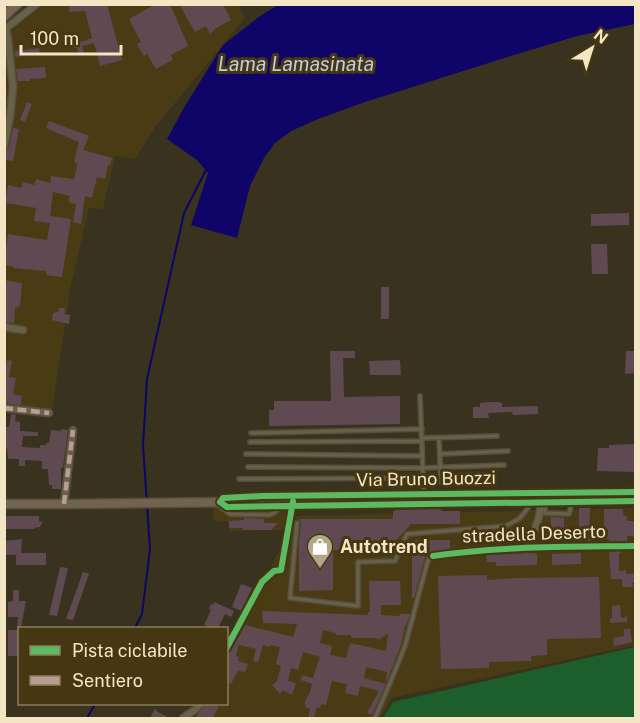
<svg xmlns="http://www.w3.org/2000/svg" width="640" height="723" viewBox="0 0 640 723" font-family="'Public Sans',sans-serif">
  <style>
    .built { fill: #493c14 }
    .green { fill: #1d5f2c }
    .water { fill: #0f0467 }
    .lines { fill: none; stroke-linecap: round; stroke-linejoin: round }
    .stream { stroke: #0f0467; stroke-width: 2 }
    .building { fill: #5f4a52; fill-rule: evenodd }
    .service-casing { stroke: #564f3e; stroke-width: 6 }
    .minor-casing { stroke: #564f3e; stroke-width: 9 }
    .secondary-casing { stroke: #564f3e; stroke-width: 11 }
    .trunk-casing { stroke: #564f3e; stroke-width: 12 }
    .service { stroke: #696048; stroke-width: 3 }
    .minor { stroke: #696048; stroke-width: 6 }
    .secondary { stroke: #70644e; stroke-width: 8 }
    .trunk { stroke: #776654; stroke-width: 9 }
    .quiet { stroke: #b99d93; stroke-width: 4.5; stroke-dasharray: 9 4.5; stroke-linecap: butt }
    .cycleway-casing { stroke: #453712; stroke-width: 10 }
    .cycleway { stroke: #5cba63; stroke-width: 6 }
    .labels { text-anchor: middle; stroke-width: 6; stroke-linejoin: round; paint-order: stroke }
    .street-label { font-size: 18px; fill: #f4e6c4; stroke: #453712 }
    .poi-label { font-size: 18px; font-weight: bold; fill: #f4e6c4; stroke: #453712; text-anchor: start }
    .water-label { font-size: 20px; font-style: italic; fill: #c1cbe6; stroke: #453712 }
  </style>
  <rect width="100%" height="100%" fill="#39321e"/>
  <path class="built" d="M44,5H238L245,18L155,127L135,159L115,156L103,209L89,208L71,285L52,410L5,404V36Z
    M291,507L286,530L230,531V522L214,521L213,508Z
    M635,508V645L392,698L380,718H213L219,704H226L227,688L230,681L248,613L296,516Z"/>
  <path class="green" d="M635,647V718H383L393,702Z"/>
  <path class="water" d="M280,4L635,5V24L577,36L514,55L365,102L318,119L291,131L275,143L264,158L250,186L237,238L191,225L208,173L197,160L167,139L185,106L223,45L260,16Z"/>
  <g class="lines">
    <path class="stream" d="M135,628L142,614L150,549L143,445L147,379L184,213L206,170
      M87,718L95,704"/>
  </g>
  <path class="building" d="M68,4H107L122,60L100,66L94,43L82,46L84,53L79,54L77,48H74L73,44L76,43L75,41L80,40L81,42L92,38L85,11L70,12Z
    M156,4H170L188,46L171,55L173,60L156,69L147,54L144,56L137,44L141,42L129,19Z
    M179,4H223L231,20L216,28L210,34L206,26L195,32Z
    M39,48L40,53L15,57V51Z
    M45,67L46,78L30,79V81H18L16,69Z
    M27,102L32,104L25,122L20,120Z
    M49,121L89,136L83,150L112,158L110,165H108L105,179L97,177L92,198L85,196L81,224L73,222L76,204L68,202L70,196L53,192L50,216L71,219L62,277L46,275V271L13,268L14,267L4,265V249H6L8,234L47,240L50,223L34,221L36,208L5,203L8,185L21,188L23,182L34,185L36,179L50,183L51,176L74,179L78,162L77,164L74,162L79,142L46,128Z
    M13,128L19,129L13,161L5,160L6,152L4,151L9,148Z
    M629,213V225L591,226V214Z
    M591,244H607L608,274H592Z
    M4,280L22,283L20,306L15,308L14,323L4,322Z
    M381,287H389V319H381Z
    M59,308H65L64,314L70,315L69,324L52,320L53,313L58,312Z
    M330,351H355V358H343L344,397L400,396V424L269,426V410H274V401H331Z
    M626,351H636V373L625,374Z
    M7,360L12,361L9,377L16,378L13,394L22,396L21,405L4,403V373Z
    M400,360L401,375H370L369,361Z
    M490,402H499L502,403V407L536,406L538,407V414L513,415L512,412L488,413L489,418H473V407H480V403Z
    M11,414L16,415L15,421L20,422V431L38,432V436H23L22,447L40,448V445H46V443H49L51,430L61,431V429L68,430L63,468H61V489H52V485H49L48,469H42V461L25,460V466H19V459H8L7,449L4,448V427H9Z
    M636,444V472L597,471L598,448H609V445Z
    M579,508H590L589,530L604,529V509H623V515L627,517V521H636V536H627V541H609V539H600V537L590,538V541H580V537H564V540H554V537H545V528H551V517L564,518V528H568V530H579Z
    M439,509L443,511H460V524H412V523L388,549L333,550V590L299,591V541L301,523L299,519H393V511H396V510Z
    M9,516H39V522L43,521L40,527L34,528V529H5V517Z
    M244,518L264,519V523H278L271,530H243V528H229V521L244,520Z
    M509,531V534L511,533V541L494,543L493,535H495V532Z
    M22,539L21,553H46V565H16V555H4V541Z
    M412,540H450V549L426,553L414,598H412Z
    M621,551V553H619V571L626,570V574L636,573V583H632L633,587H622V579H611L609,552Z
    M533,553L537,554V565L496,566V562H487L486,555Z
    M581,553V564L552,565V554Z
    M60,567L68,568L57,616L49,615Z
    M83,572L89,574L73,620L66,619Z
    M487,575V580L517,578L599,577L601,638L547,639V655L531,656V661L489,662V668L441,669L438,576Z
    M369,581H400L401,605H381V615L400,616V614H410L406,626H405L401,645L386,683L387,672L366,667L364,678L386,684L372,715L367,713L379,691L360,686L358,696L345,693L347,684L332,681L326,705L321,704L320,708L317,707L314,718H308L310,709L305,707L306,704L304,703L310,692L312,684L301,680L302,675L313,678L320,657L303,652L298,670L291,668L288,681L296,683L292,695L283,690L280,694L272,685L277,681L281,666L276,664L280,647L270,645L269,647L263,645L258,662L253,661L256,649L239,645L236,656L239,657L238,661L248,664L245,672L238,671L231,684L228,683L226,680V654L231,651L245,625L293,637L297,624L263,623L262,611L368,615V612H370ZM323,630L336,633V635H351V638H377V640L388,634L386,651L350,643L346,658L330,655L332,646L320,643Z
    M241,584L252,588L241,611L232,607Z
    M13,590H19V601H26L21,628L20,630L17,629L18,617H8V602L13,601Z
    M214,602L234,611L231,617L225,614L218,628H208L209,627L204,625L211,610L209,609L211,604L213,605Z
    M620,605L621,618L627,617V622L610,623V619H612V606Z
    M624,629H630L632,642L614,646L613,638L624,636Z
    M8,630H18V637H20L18,656H8Z
    M205,704H211V705L219,706L213,718H195Z
    M155,709L158,712L169,718H150Z"/>
  <g class="lines">
    <defs>
      <path id="service" d="M420,396L424,499
        M251,433L422,429
        M422,438L497,436
        M439,438L441,482
        M250,442L422,441
        M246,454L422,456
        M440,454L508,451
        M248,467L423,468L504,465
        M239,479L423,478
        M545,500V513L569,514L573,498
        M218,505L230,514L270,515L275,512L285,503
        M297,523L290,598L358,606V562L395,561L407,534L506,526L520,518L528,508V500
        M375,718L393,676L405,646L428,560L432,557"/>
      <path id="minor" d="M4,30L37,4
        M4,146L10,117L13,87L8,39L6,29
        M4,327L23,330
        M4,408L49,413
        M64,504L73,430
        M527,549C532,536 544,511 540,498
        M433,556C499,546 569,547 636,546
        M226,649L262,582L274,571L281,570L293,501
        M183,718L196,709L200,704"/>
      <path id="secondary" d="M4,504H67L636,497"/>
      <path id="trunk" d="M4,16L17,4"/>
    </defs>
    <use href="#service" class="service-casing"/>
    <use href="#minor" class="minor-casing"/>
    <use href="#secondary" class="secondary-casing"/>
    <use href="#trunk" class="trunk-casing"/>
    <use href="#service" class="service"/>
    <use href="#minor" class="minor"/>
    <use href="#secondary" class="secondary"/>
    <use href="#trunk" class="trunk"/>
    <path class="quiet" d="M4,408L49,413
      M64,504L73,430"/>
    <defs>
      <path id="cycleway" d="M636,492L262,496L223,498L220,502L227,507L636,501
        M433,556C499,546 569,547 636,546
        M226,649L262,582L274,571L281,570L293,501"/>
    </defs>
    <use href="#cycleway" class="cycleway-casing"/>
    <use href="#cycleway" class="cycleway"/>
  </g>
  <defs>
    <symbol id="shop-pin" viewBox="-11 -11 22 30"><path d="M0 17L-7.5 6A9.5 9.5 0 1 1 7.5 6Z" fill="#b3a78a" stroke="#453712"/><path d="M-5-2.5h2.3a2.7 3.5 0 0 1 5.4 0H5L5.5 6h-11ZM-1.5-2.5h3a1.5 2.3 0 0 0-3 0Z" fill="#fff"/></symbol>
  </defs>
  <g fill-rule="evenodd">
    <use href="#shop-pin" x="305" y="532" width="30" height="40"/>
  </g>
  <g class="labels">
    <g class="street-label">
      <text transform="translate(426 479) rotate(-1)" y="6">Via Bruno Buozzi</text>
      <text transform="translate(534 534) rotate(-2)" y="6">stradella Deserto</text>
    </g>
    <g class="poi-label">
      <text x="340" y="553">Autotrend</text>
    </g>
    <g class="water-label">
      <text x="296" y="71">Lama Lamasinata</text>
    </g>
  </g>
  <rect width="640" height="723" fill="none" stroke="#f4e6c4" stroke-width="12"/>
  <rect x="18" y="627" width="210" height="78" fill="#453712" stroke="#8b7d59" stroke-width="1.5"/>
  <rect x="30" y="646" width="30" height="9" fill="#5cba63" stroke="#8b7d59" stroke-width="1.5"/>
  <text x="72" y="657" font-size="18" fill="#f4e6c4">Pista ciclabile</text>
  <rect x="30" y="676" width="30" height="9" fill="#b99d93" stroke="#8b7d59" stroke-width="1.5"/>
  <text x="72" y="687" font-size="18" fill="#f4e6c4">Sentiero</text>
  <g transform="translate(592 48) rotate(38)" stroke="#453712" stroke-width="4.5" paint-order="stroke">
  <path d="M0-4.5L10 22L0 15L-10 22Z" fill="#f4e6c4"/>
  <text y="-9" font-size="16" font-weight="bold" text-anchor="middle" fill="#f4e6c4">N</text>
  </g>
  <path d="M21 45v9h100v-9" fill="none" stroke="#f4e6c4" stroke-width="3"/>
  <text x="30" y="45" font-size="18" fill="#f4e6c4" stroke="#453712" stroke-width="4.5" paint-order="stroke">100 m</text>
</svg>
